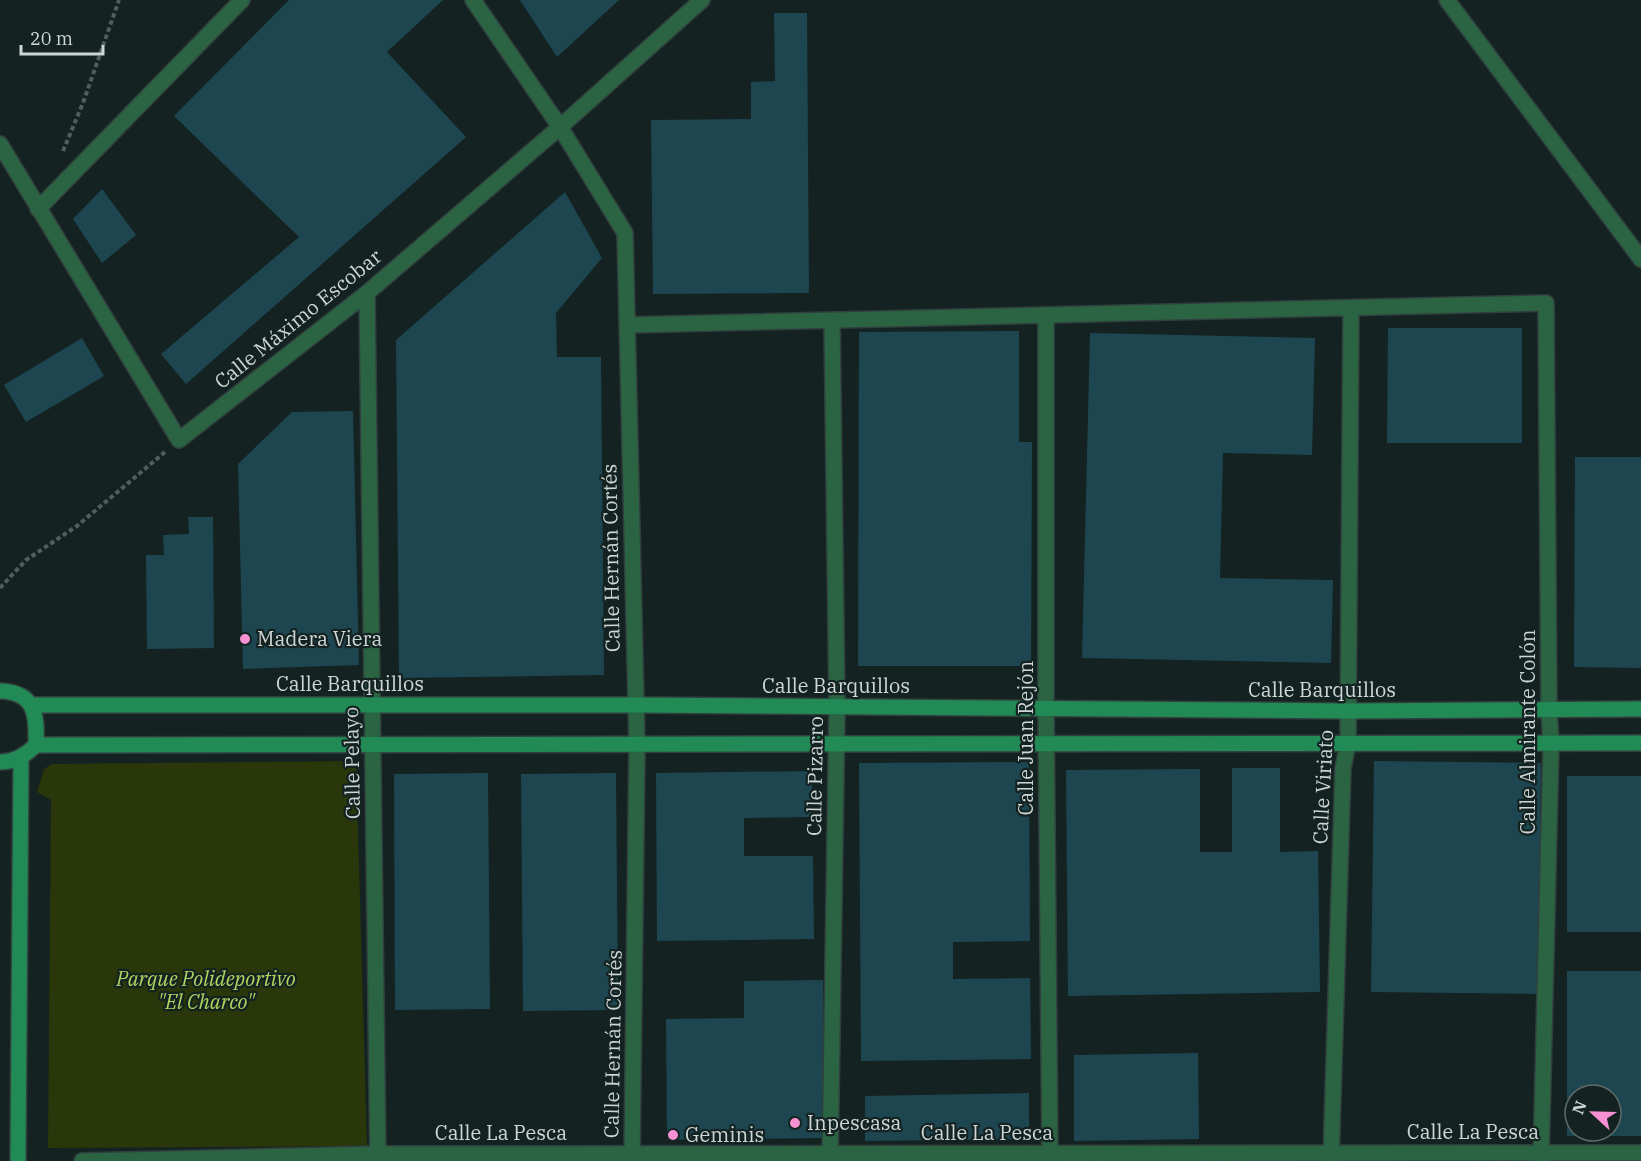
<svg xmlns="http://www.w3.org/2000/svg" width="1641" height="1161" viewBox="0 0 1641 1161" font-family="'IBM Plex Serif',serif">
  <style>
    .green { fill: #29370a }
    .building { fill: #1d4651; fill-rule: evenodd }
    .lines { fill: none; stroke-linecap: round; stroke-linejoin: round }
    .minor-casing { stroke: #31403e; stroke-width: 18 }
    .secondary-casing { stroke: #31403e; stroke-width: 18 }
    .path { stroke: #505e5c; stroke-width: 4; stroke-dasharray: 4.5 3; stroke-linecap: butt }
    .minor { stroke: #2a6442; stroke-width: 15 }
    .secondary { stroke: #218a55; stroke-width: 15 }
    .poi-dot { fill: #f591d2; stroke: #142321; stroke-width: 2 }
    .labels { text-anchor: middle; stroke-width: 4.5; stroke-linejoin: round; paint-order: stroke }
    .street-label { font-size: 20px; fill: #ccd6d5; stroke: #142321 }
    .poi-label { font-size: 20px; fill: #ccd6d5; stroke: #142321; text-anchor: start }
    .park-label { font-size: 20px; font-style: italic; fill: #afd660; stroke: #142321 }
  </style>
  <rect width="100%" height="100%" fill="#142321"/>
  <path class="green" d="M356,761L367,1146L48,1148L51,800L37,792L44,769L52,764Z"/>
  <path class="building" d="M289,0H443L387,52L466,137L186,384L161,354L299,237L174,116Z
    M520,0H619L557,57Z
    M774,13H807L809,293L653,294L651,120L751,119V82L775,81Z
    M102,189L136,235L102,263L73,219Z
    M565,192L602,258L556,313L557,357H601L604,675L399,678L396,340Z
    M1388,328H1522V443H1387Z
    M1019,331V442H1032L1031,666H858L859,332Z
    M1090,333L1315,338L1312,455L1223,453L1220,578L1333,580L1331,663L1082,658Z
    M82,338L104,376L26,422L4,385Z
    M353,411L359,665L243,669L238,464L292,412Z
    M1575,457H1641V668L1574,667Z
    M188,517H213L214,648L147,649L146,555H164L163,535L189,534Z
    M1374,761L1541,763L1538,994L1371,992Z
    M1029,762L1030,941L953,942V979L1030,978L1031,1059L861,1061L859,763Z
    M1232,768H1280V852L1318,851L1320,992L1068,996L1066,770L1200,769V852H1232Z
    M812,771V817L744,818V856H813L814,939L657,941L656,773Z
    M488,773L490,1009L395,1010L394,774Z
    M616,773L618,1010L523,1011L521,774Z
    M1567,776H1641V932H1567Z
    M1567,971H1641V1136H1567ZM1575,1095H1611V1131H1575Z
    M823,980L824,1138L667,1140L666,1019L744,1018V981Z
    M1198,1053L1199,1139L1074,1141V1055Z
    M1029,1093V1139L865,1141V1096Z"/>
  <g class="lines">
    <defs>
      <path id="minor" d="M473,0L560,127L625,233L637,745L632,1161
        M1447,0L1641,259
        M0,144L179,440L367,293L560,127L702,0
        M38,209L242,0
        M367,293L378,1161
        M1046,315V708L1050,1161
        M627,325L1546,303L1549,710L1551,743L1541,1161
        M82,1161L378,1154L1641,1153
        M830,1161L837,707L832,320
        M1331,1161L1343,768L1348,743L1351,308"/>
      <path id="secondary" d="M0,691C36,692 37,716 36,745C26,755 15,762 0,762
        M31,705H635L1348,711L1641,709
        M36,745L1641,743
        M18,1161L21,757"/>
    </defs>
    <use href="#minor" class="minor-casing"/>
    <use href="#secondary" class="secondary-casing"/>
    <path class="path" d="M63,151L83,103L119,0
      M0,588L26,560L77,526L165,452"/>
    <use href="#minor" class="minor"/>
    <use href="#secondary" class="secondary"/>
  </g>
  <g class="poi-dot">
    <circle cx="245" cy="639" r="6"/>
    <circle cx="795" cy="1123" r="6"/>
    <circle cx="673" cy="1135" r="6"/>
  </g>
  <g class="labels">
    <g class="street-label">
      <text transform="translate(298 319) rotate(-39)" y="7">Calle Máximo Escobar</text>
      <text transform="translate(611 558) rotate(-91)" y="7">Calle Hernán Cortés</text>
      <text x="350" y="691">Calle Barquillos</text>
      <text x="836" y="693">Calle Barquillos</text>
      <text x="1322" y="697">Calle Barquillos</text>
      <text transform="translate(1528 732) rotate(-90)" y="7">Calle Almirante Colón</text>
      <text transform="translate(1026 738) rotate(-90)" y="7">Calle Juan Rejón</text>
      <text transform="translate(352 763) rotate(-91)" y="7">Calle Pelayo</text>
      <text transform="translate(815 776) rotate(-89)" y="7">Calle Pizarro</text>
      <text transform="translate(1323 787) rotate(-87)" y="7">Calle Viriato</text>
      <text transform="translate(613 1044) rotate(-89)" y="7">Calle Hernán Cortés</text>
      <text x="1473" y="1139">Calle La Pesca</text>
      <text x="501" y="1140">Calle La Pesca</text>
      <text x="987" y="1140">Calle La Pesca</text>
    </g>
    <g class="poi-label">
      <text x="257" y="646">Madera Viera</text>
      <text x="807" y="1130">Inpescasa</text>
      <text x="685" y="1142">Geminis</text>
    </g>
    <g class="park-label">
      <text x="206" y="986">Parque Polideportivo<tspan x="206" dy="23">"El Charco"</tspan></text>
    </g>
  </g>
  <g transform="translate(1593 1113) rotate(292)"><circle r="28" fill="#142321" stroke="#5e6b69" stroke-width="1.5"/>
  <path d="M0-4.5L10 22L0 15L-10 22Z" fill="#f591d2"/>
  <text y="-9" font-size="16" font-weight="bold" text-anchor="middle" fill="#ccd6d5">N</text>
  </g>
  <path d="M21 45v9h82v-9" fill="none" stroke="#ccd6d5" stroke-width="3"/>
  <text x="30" y="45" font-size="18" fill="#ccd6d5" stroke="#142321" stroke-width="4.5" paint-order="stroke">20 m</text>
</svg>
